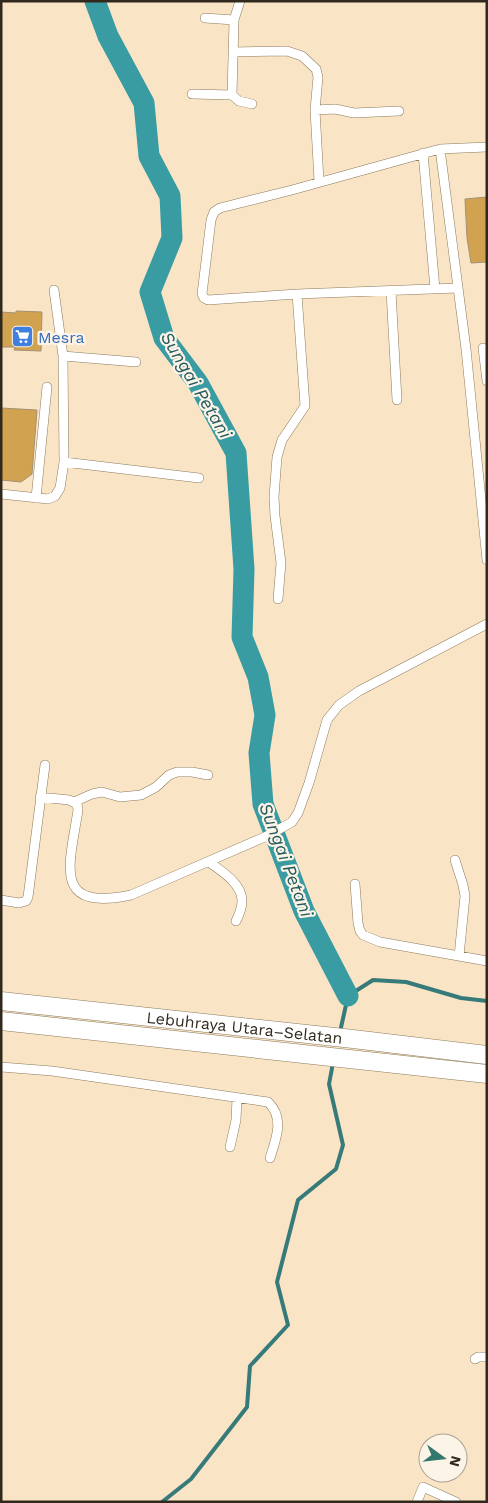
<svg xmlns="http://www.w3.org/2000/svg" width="488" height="1503" viewBox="0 0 488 1503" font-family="'Work Sans',sans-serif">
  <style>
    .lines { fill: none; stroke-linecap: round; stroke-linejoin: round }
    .stream { stroke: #377a7a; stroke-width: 4 }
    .river { stroke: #399ca2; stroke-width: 21 }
    .building { fill: #d1a351; stroke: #a39073 }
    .street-casing { stroke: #8c7a5d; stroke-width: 10 }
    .highway-casing { stroke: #8c7a5d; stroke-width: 19 }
    .street { stroke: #fff; stroke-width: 9 }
    .highway { stroke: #fff; stroke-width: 18 }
    .labels { text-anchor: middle; stroke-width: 4.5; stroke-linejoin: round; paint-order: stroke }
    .shop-label { font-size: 16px; fill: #366cbe; stroke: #fcf4e7; text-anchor: start }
    .street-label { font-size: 16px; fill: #31291d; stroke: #fcf4e7 }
    .water-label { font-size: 18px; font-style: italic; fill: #235a5d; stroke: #fcf4e7 }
  </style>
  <rect width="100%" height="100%" fill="#f9e5c5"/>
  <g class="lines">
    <path class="stream" d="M340,1032L348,996L373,980L406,982L461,998L487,1001
      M162,1502L191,1479L247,1407L250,1366L288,1325L277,1282L298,1200L336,1169L343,1145L329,1084L333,1063"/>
    <path class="river" d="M95,1L108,36L144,103L149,156L170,196L172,238L150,292L164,338L198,383L236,453L244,569L242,637L258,677L265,715L259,753L263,804L304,911L348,996"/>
  </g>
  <path class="building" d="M487,197V262L471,263L467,238L465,199Z
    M16,311L42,312L41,351L14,350L15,347H1V312L16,313Z
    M1,408L37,410L32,474L21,482L1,480Z"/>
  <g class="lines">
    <defs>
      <path id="street" d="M240,1L234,20L232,95L239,101L252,104
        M205,18L234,20
        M233,52L287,51L302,56L316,69L318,77L315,110L319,181
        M192,94L232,95
        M315,110L335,109L354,113L399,111
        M440,149L466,349L487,560
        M423,153L435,289
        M458,288L297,294L208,300L204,298L202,294L211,220L214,212L220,208L292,190L440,149L487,147
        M391,291L397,400
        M483,348L487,381
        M63,356L136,362
        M64,462L199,478
        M1,494L48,499L55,496L60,488L64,462L63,356L54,290
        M36,498L47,387
        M278,599L281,563L275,516L274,497L277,457L282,440L305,406L297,294
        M40,797L69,800L77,804L78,810C70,864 51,912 131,895L267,836L292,822L298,813L309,783L327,720L339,705L359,691L487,624
        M74,802L92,794L102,792L120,797L141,795L156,787L169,775L177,772H192L208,775
        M455,860L463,885L465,896L459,956
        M209,862C221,871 242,883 242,901C242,908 239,915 236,921
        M355,884L358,923L360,931L363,935L380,942L487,961
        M1,900L19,903L26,901L28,897L45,765
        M1,1067L52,1071L268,1102C285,1118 276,1139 270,1158
        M230,1147L236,1120L237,1098
        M475,1359L478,1357H487
        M417,1502L423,1487L456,1502"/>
      <g id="highway">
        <path id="s1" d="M1,1001L353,1039L487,1055"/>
        <path d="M1,1021L487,1074"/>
      </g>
    </defs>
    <use href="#street" class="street-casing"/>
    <use href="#highway" class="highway-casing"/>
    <use href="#street" class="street"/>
    <use href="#highway" class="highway"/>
  </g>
  <defs>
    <symbol id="supermarket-square" viewBox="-11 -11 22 22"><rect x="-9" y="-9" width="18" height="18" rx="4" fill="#3f7fe0" stroke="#fcf4e7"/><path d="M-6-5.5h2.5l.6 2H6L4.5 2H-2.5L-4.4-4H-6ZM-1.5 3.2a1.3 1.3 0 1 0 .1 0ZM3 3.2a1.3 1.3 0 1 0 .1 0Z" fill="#fff"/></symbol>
  </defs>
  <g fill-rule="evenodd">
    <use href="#supermarket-square" x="10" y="324" width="25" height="25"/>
  </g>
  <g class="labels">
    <g class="shop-label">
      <text x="38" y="343">Mesra</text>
    </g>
    <g class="street-label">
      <text dy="6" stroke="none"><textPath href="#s1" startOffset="245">Lebuhraya Utara–Selatan</textPath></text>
    </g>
    <g class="water-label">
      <text transform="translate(196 385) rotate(59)" y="6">Sungai Petani</text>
      <text transform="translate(286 860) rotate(69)" y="6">Sungai Petani</text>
    </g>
  </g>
  <rect width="488" height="1503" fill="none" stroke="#31291d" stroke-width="5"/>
  <g transform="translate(443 1458) rotate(105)"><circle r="24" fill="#fcf4e7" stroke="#aba396"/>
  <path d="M0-4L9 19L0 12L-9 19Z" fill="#33786c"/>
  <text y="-8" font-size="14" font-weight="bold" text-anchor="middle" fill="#31291d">N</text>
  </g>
</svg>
